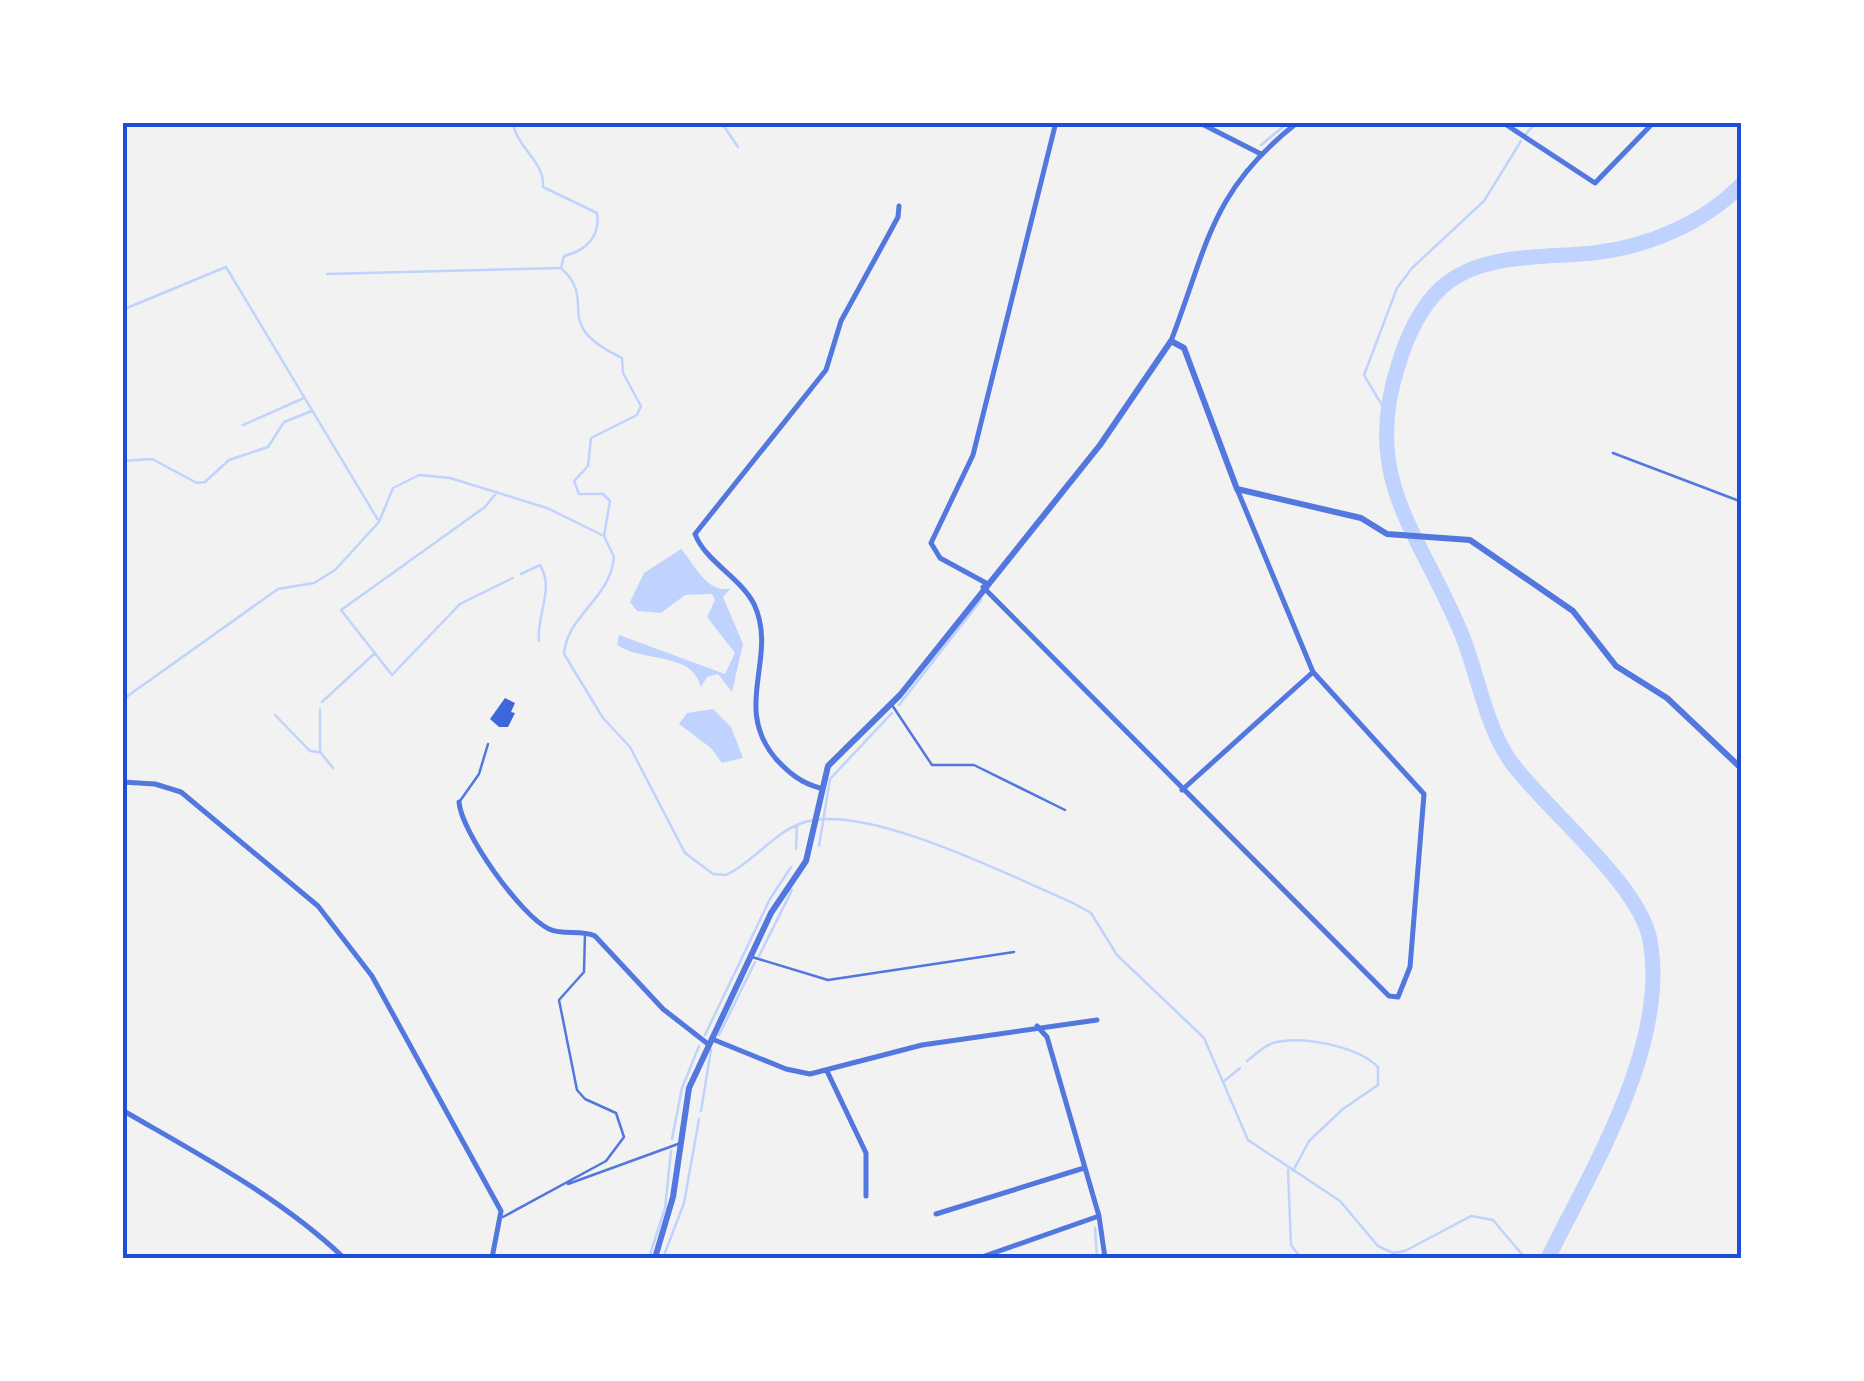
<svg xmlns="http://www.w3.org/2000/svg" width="1864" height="1381" viewBox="0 0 1864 1381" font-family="'PT Sans',sans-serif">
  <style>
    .water { fill: #bfd3fe }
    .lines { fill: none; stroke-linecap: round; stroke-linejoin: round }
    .stream { stroke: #bfd3fe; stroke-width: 2.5 }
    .river { stroke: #bfd3fe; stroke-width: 15 }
    .building { fill: #3d67dc }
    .service { stroke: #5277de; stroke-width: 2.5 }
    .minor { stroke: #5277de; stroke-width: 5 }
    .tertiary { stroke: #5277de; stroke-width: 6 }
    .neatline { fill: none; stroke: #1d4ed8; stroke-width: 4 }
  </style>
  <rect width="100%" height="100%" fill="#f2f2f2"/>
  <path class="water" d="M681,549C695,565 708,595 731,588L723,597L743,644L732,692L718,674L707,677L701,687C692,651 644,663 617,645L619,635L725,674L735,653L707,617L715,600L712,594L685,595L661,613L637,611L630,602L644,573Z
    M713,709L731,727L743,758L722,763L711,748L679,724L687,713Z"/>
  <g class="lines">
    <path class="stream" d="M513,122C516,148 545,161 543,187L597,213C601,237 585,251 564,256L561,268C600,303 548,323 622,358L623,373L641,406L637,415L591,438L588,466L574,481L579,494H603L610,501L604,536
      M721,122L738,147
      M1526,134L1536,122
      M1261,145L1289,122
      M327,274L560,268
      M122,310L226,267L378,520
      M1386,412L1364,375L1397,288L1412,268L1484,201L1521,141
      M243,425L304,398
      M122,461L152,459L197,483L205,482L229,460L268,447L284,422L312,411
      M497,492L485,507L341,610L392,675L460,604L513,578
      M521,574L540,565C555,589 536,615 539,641
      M122,700L278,589L314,583L335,570L379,522L393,488L419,475L450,478L547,508L604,536L614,557C611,598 567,615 564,654L603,718L630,747L685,853L713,874L726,875C754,862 773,833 802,823C864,801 1012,877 1071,902L1091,913L1117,955L1204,1038L1248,1140L1340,1201L1378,1246L1393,1253L1405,1251L1471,1216L1493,1220L1525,1258
      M322,702L375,653
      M899,705L981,600
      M320,709V752L333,768
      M275,715L310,751L318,752
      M819,846L830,779L892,713
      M796,849L797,825
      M759,956L792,890
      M705,1035L770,899L791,867
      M719,1035L755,962
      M1247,1061C1255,1055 1263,1046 1273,1043C1301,1035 1357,1046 1378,1067V1085L1343,1109L1309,1141L1293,1171
      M1223,1082L1240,1068
      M701,1111L711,1050
      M672,1139L682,1088L699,1046
      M1288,1170L1291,1245L1301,1258
      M1095,1228L1097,1258
      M649,1258L665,1208L671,1151
      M663,1258L684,1203L699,1119"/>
    <path class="river" d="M1548,1258C1593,1167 1669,1044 1650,940C1639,883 1547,811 1511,762C1486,727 1478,675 1462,635C1421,534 1361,481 1398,366C1406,339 1420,308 1441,288C1480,252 1545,258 1593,253C1648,247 1704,223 1742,184"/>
  </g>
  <path class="building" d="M505,698L515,703L511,712L515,713L508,727H499L490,719Z"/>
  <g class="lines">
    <path class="service" d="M1613,453L1742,502
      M892,705L932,765H974L1065,810
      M460,801L479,774L488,744
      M752,957L828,980L1014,952
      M568,1184L678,1144
      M503,1217L606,1161L624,1137L616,1113L585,1099L577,1090L559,1000L584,972L585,934"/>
    <path class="minor" d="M1198,122L1261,154
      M1502,122L1595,183L1654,122
      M1171,341C1208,245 1210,191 1298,122
      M986,583L940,558L931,543L973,455L1056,122
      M983,587L1389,996L1398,997L1410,967L1424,794L1313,672L1237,489
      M122,782L155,784L181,792L318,906L372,976L501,1211L492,1258
      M820,788C801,783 789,773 776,759C731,706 779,658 754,604C740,577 705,561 695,534L826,370L841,321L898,217L899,206
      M1182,790L1313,672
      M459,802C461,832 521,916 549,929C564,936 580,929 595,936L663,1009L708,1044
      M1037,1026L1047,1037L1099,1216L1105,1258
      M712,1039L786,1069L810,1074L922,1045L1097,1020
      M827,1071L866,1153V1196
      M122,1110C198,1154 280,1197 344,1258
      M936,1214L1084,1168
      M979,1258L1099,1216"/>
    <path class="tertiary" d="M655,1258L673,1197L689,1088L771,913L806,861L828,766L900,695L1100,445L1171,341L1184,348L1237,489L1361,518L1387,534L1470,540L1573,611L1616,666L1667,698L1742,769"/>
  </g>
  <rect width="1864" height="1381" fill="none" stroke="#ffffff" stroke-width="250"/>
  <rect x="125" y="125" width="1614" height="1131" class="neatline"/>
</svg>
